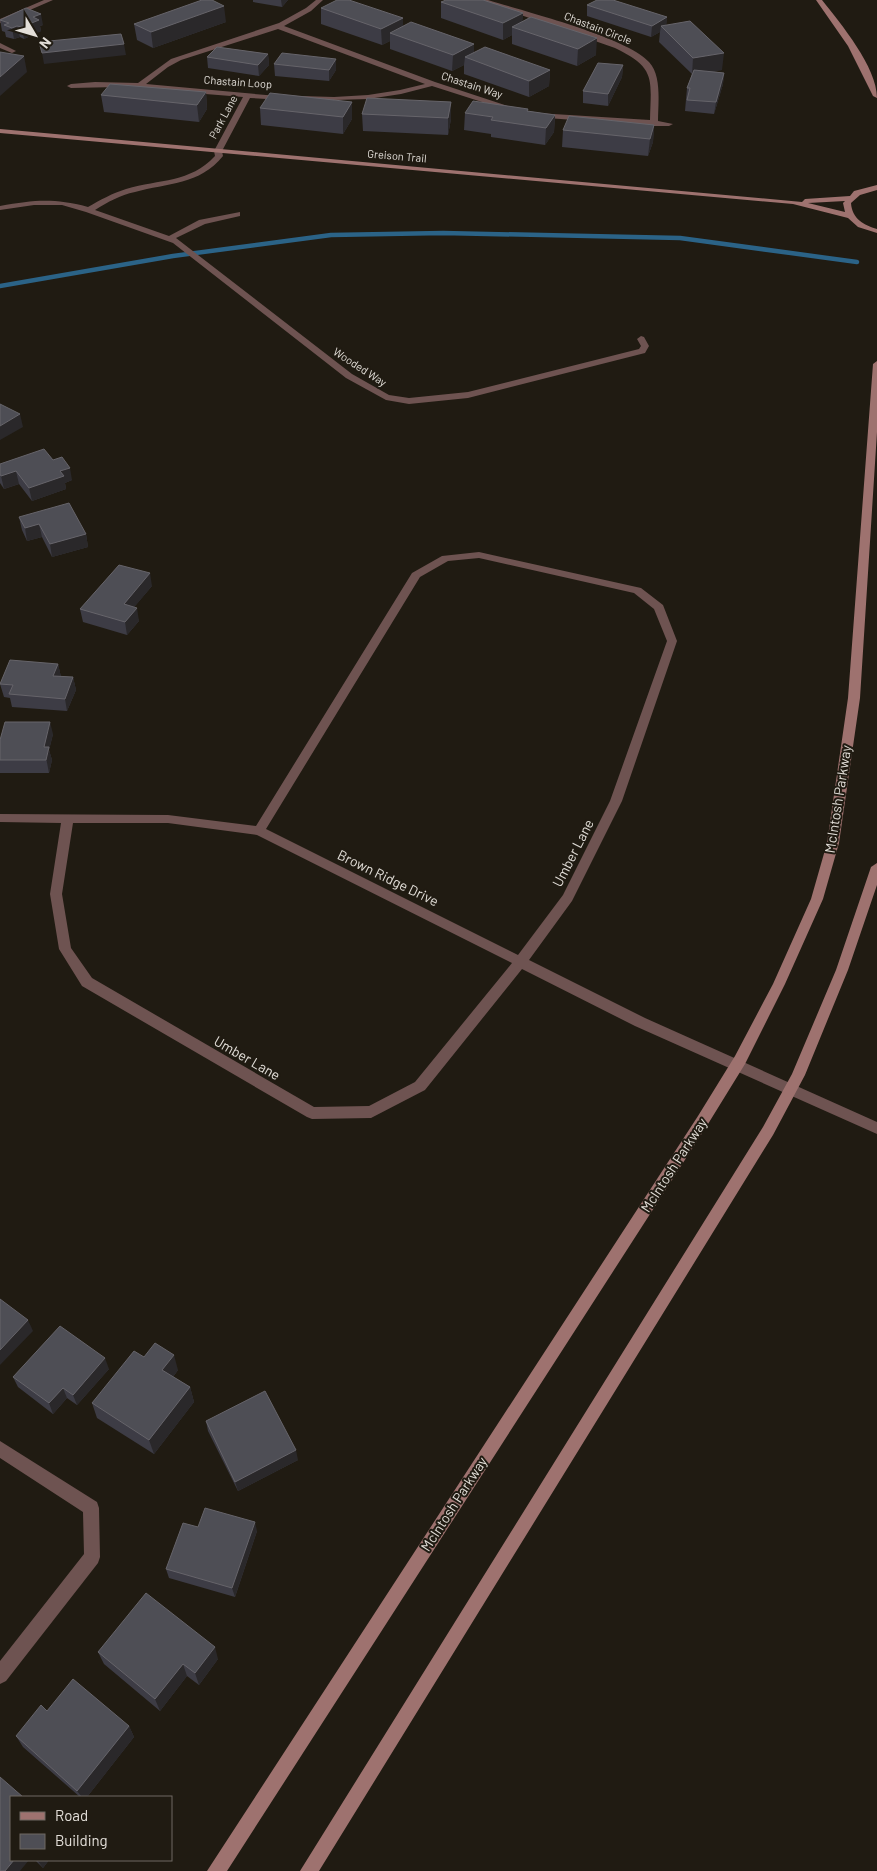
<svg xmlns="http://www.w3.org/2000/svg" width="877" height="1871" viewBox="0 0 877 1871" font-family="Barlow,sans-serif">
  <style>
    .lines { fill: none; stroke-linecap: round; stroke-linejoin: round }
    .stream { stroke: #2b6387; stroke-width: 4.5 }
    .street { fill: #6e5351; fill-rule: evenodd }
    .secondary { fill: #9e726f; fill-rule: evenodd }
    .wall { fill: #3d3c45 }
    .shaded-wall { fill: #2a282a }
    .building { fill: #4e4e55; stroke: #66646a }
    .labels { text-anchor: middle; stroke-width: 4; stroke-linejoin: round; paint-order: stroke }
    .far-street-label { font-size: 11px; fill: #e3dfd9; stroke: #201b12 }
    .street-label { font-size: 14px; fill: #e3dfd9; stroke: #201b12 }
  </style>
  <rect width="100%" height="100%" fill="#201b12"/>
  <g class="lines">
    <path class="stream" d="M0,286L173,256L331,235L443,233L680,238L857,262"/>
    <path class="street" d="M44,0H53L0,23V19Z
      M316,0H323L311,11L284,26L435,82L517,109L510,111L432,86L401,94L368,99L300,101L250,98L222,151L223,156C200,185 167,183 135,192C120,195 108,202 95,210L169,236L199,220L240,212V216L205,224L176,238L352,374L389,395L409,398L468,392L639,349L641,346L637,339L641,336L644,337L649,346L645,353L468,398L409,404L386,400L346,378L173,243L86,212L62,205H34L0,210V206C35,200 53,198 88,207C100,200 113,193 126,189C160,179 190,183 215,156L214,151L243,97L118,87L71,88L67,86L71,84L95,82L138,83L171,59L279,23L306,8ZM278,29L425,84L400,90L368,95L334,97L266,95L146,84L168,67L181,60Z
      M478,0H488C523,11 627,37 649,62C662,76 658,103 658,121L673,124L669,126H654L534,117L533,115L537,113L650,120C651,78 656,68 615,48Z
      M0,43L16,51L12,53L0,48Z
      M479,552L641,588L663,605L677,641L622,801L572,901L529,960L645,1018L877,1122V1134L635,1026L522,969L425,1090L371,1118L312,1119L307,1117L82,986L59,949L50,894L61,823L0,822V814L168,815L256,826L412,573L442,556ZM479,558L634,593L654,609L667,641L610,801L563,895L518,955L266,829L420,577L448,561ZM73,823H168L257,835L512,963L415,1082L369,1106L314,1107L92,978L71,948L62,894Z
      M0,1441L97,1502L99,1508L100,1557L98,1563L6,1681L0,1684V1661L84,1554L83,1512L0,1458Z"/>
    <path class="secondary" d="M816,0H822C841,24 877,67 877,98L873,96L848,46Z
      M0,129L802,202L805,199L850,196L854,191L877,185V190L860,195L851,203C852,219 864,225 877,229V233L858,227L848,218L793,204L0,133ZM845,201L843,203L845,212L808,203Z
      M877,361V432L860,698L839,843L823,899L785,984L745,1064L708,1124L227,1871H207L698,1116L735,1056L773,984L811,899L827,843L848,698L873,364Z
      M877,863V885L848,970L805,1075L773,1135L319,1871H300L763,1127L792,1074L836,970L871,867Z"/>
  </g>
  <path class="wall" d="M253,0H288L282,7L253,2Z
    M441,2L523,13L522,22L596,55L577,66L512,44V35L503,40L441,18Z
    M587,5L667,17L666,25L722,70L712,71L724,73L723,84L714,114L685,111L687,88L692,74L659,42L660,32L651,37L587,16Z
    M321,8L403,18V26L474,53L550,70L549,86L529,97L464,74V65L452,71L390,49V41L382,45L321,24Z
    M0,19L43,25L40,26L41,31L24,39L20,37L14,39L6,37L5,32L2,31Z
    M226,22L153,48L137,40L134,24Z
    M268,54L269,65L259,76L208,68L207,57Z
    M274,64L336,70L329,81L275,76Z
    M623,65L622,77L608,106L583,103V91Z
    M206,92L207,109L199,122L104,112L101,95Z
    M352,102V119L343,134L261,125L260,108Z
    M451,102V119L448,135L363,131L362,114Z
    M528,111L555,115L554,132L545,145L491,137V134L464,130L465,113Z
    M654,125L653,142L648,156L562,147L563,130Z
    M53,460L72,480L65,483L66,489L32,501L19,484L4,489L0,483V464Z
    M19,517L86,534L88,547L52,557L42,537L27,541L22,530Z
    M152,586L134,607L139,621L127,635L83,622L80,609Z
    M58,664L61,677H73L76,690L67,711L12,707L10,698L4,697L0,684Z
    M53,734L49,750L52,760L49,773H0V740Z
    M144,1357L178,1370L173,1377L190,1387L194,1402L154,1454L97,1418L92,1403Z
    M109,1369L77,1405L67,1398L53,1414L18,1387L13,1377Z
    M206,1421L298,1460L238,1491L208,1431Z
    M198,1527L257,1531L235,1597L169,1578L166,1569Z
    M98,1652L218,1659L199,1685L187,1676L160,1711L104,1664Z
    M129,1726L134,1737L87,1797H80L23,1747L16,1736Z
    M35,1860H49L43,1868Z"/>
  <path class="shaded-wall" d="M281,0H288L282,7Z
    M224,6L226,22L153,48L151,32Z
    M523,13L522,29L512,27V35L503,40V23Z
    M41,14L43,25L40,26L41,31L24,39L22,27L33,17Z
    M667,17L666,28L661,26L660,32L651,37L652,26Z
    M403,18V34L390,33V41L382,45L381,29Z
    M17,26L20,37L14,39L12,28Z
    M597,38L596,55L577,66L578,49Z
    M124,44L126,55L44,64L42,53Z
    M474,44V60L465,57L464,65L452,71L453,55Z
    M724,53L722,70L692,75L693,58Z
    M268,54L269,65L259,76L258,65Z
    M24,56L27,72L0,96V77Z
    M336,59V70L329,81V70Z
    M623,65L622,77L608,106V94Z
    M550,70L549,86L529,97V81Z
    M724,73L723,84L714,114L716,102Z
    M206,92L207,109L199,122L197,105Z
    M352,102V119L343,134V117Z
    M451,102V119L448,135V118Z
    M555,115L554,132L545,145L546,128Z
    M654,125L653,142L648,156L650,139Z
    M20,414L23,427L0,440V426Z
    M70,468L72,480L65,483L66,489L32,501L29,488L60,471Z
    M16,471L19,484L4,489L1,476Z
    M39,524L42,537L27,541L25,528Z
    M86,534L88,547L52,557L50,544Z
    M150,573L152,586L126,617L124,604Z
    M137,608L139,621L127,635L125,622Z
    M58,664L61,677L53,676Z
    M73,677L76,690L67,711L65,699Z
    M50,722L53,734L49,750L52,760L49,773L44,747Z
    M28,1320L33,1331L0,1365V1350Z
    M174,1355L178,1370L167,1385L162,1370Z
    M105,1358L109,1369L77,1405L73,1395Z
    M190,1387L194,1402L154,1454L149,1440Z
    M63,1388L67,1398L53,1414L49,1403Z
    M296,1450L298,1460L238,1491L235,1482Z
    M255,1522L257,1531L235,1597L232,1588Z
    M215,1647L218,1659L199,1685L195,1673Z
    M183,1664L187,1676L160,1711L155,1699Z
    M129,1726L134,1737L87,1797H82L77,1791Z
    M14,1860H29L20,1871H5Z
    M37,1860H49L43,1868Z"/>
  <path class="building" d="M202,0H212L224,6L151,32L134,24Z
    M337,0H349L403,18L381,29L321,8Z
    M446,0H483L523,13L503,23L441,2Z
    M597,0H613L667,17L652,26L587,5Z
    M26,8L41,14L33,17L39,20L22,27L17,26L12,28L4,25L9,23L0,20Z
    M531,17L597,38L578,49L512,27Z
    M690,21L724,53L693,58L661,26Z
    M411,22L474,44L453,55L390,33Z
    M121,34L124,44L42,53L39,42Z
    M217,47L268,54L258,65L207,57Z
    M485,47L550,70L529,81L465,57Z
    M0,52L24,56L0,77Z
    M282,53L336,59L329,70L274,64Z
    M598,63L623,65L608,94L583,91Z
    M694,70L724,73L716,102L687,100L690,88H687Z
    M110,84L206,92L197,105L101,95Z
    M270,93L352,102L343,117L260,108Z
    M367,98L451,102L448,118L362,114Z
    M473,101L528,109L527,111L555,115L546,128L491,120L493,117L465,113Z
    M569,116L654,125L650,139L563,130Z
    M0,404L20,414L0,426Z
    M44,449L53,460L62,457L70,468L60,471L64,476L29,488L16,471L1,476L0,474V464Z
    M69,503L86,534L50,544L39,524L25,528L19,517Z
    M119,565L150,573L124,604L137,608L125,622L80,609Z
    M10,660L58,664L53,676L73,677L65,699L9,694L13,685L0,684Z
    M5,722H50L44,747H49L46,760H0V740Z
    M0,1299L28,1320L0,1350Z
    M60,1326L105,1358L73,1395L63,1388L49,1403L13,1377Z
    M155,1343L174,1355L162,1370L190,1387L149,1440L92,1403L134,1351L144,1357Z
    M265,1391L296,1450L235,1482L206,1421Z
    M205,1508L255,1522L232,1588L166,1569L183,1523L198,1527Z
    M146,1593L215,1647L195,1673L183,1664L155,1699L98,1652Z
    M73,1679L129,1726L77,1791L16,1736L41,1705L47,1711Z
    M0,1777L23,1797H11V1860H14L5,1871H0Z"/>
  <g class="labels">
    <g class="far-street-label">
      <text transform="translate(598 28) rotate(21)" y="4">Chastain Circle</text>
      <text transform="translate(238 82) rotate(4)" y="4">Chastain Loop</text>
      <text transform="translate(472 85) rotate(18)" y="4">Chastain Way</text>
      <text transform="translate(223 117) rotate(-62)" y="4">Park Lane</text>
      <text transform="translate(397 156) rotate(5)" y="4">Greison Trail</text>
      <text transform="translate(360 367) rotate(33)" y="4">Wooded Way</text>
    </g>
    <g class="street-label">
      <text transform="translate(838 799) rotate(-81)" y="5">McIntosh Parkway</text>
      <text transform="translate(573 853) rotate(-63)" y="5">Umber Lane</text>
      <text transform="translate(388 878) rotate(26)" y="5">Brown Ridge Drive</text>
      <text transform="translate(247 1058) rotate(30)" y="5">Umber Lane</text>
      <text transform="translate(674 1165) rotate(-57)" y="5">McIntosh Parkway</text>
      <text transform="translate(454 1504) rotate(-57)" y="5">McIntosh Parkway</text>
    </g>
  </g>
  <rect x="10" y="1796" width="162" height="65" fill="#201b12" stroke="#6e6962"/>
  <rect x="20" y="1812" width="25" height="8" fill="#9e726f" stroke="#6e6962"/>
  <text x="55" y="1821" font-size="15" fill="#e3dfd9">Road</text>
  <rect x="20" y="1834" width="25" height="15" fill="#4e4e55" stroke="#6e6962"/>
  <text x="55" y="1846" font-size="15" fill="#e3dfd9">Building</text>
  <g transform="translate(35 35) rotate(128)" stroke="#201b12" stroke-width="4" paint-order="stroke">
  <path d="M0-4L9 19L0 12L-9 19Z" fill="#e3dfd9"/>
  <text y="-8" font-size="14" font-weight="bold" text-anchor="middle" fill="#e3dfd9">N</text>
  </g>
</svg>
